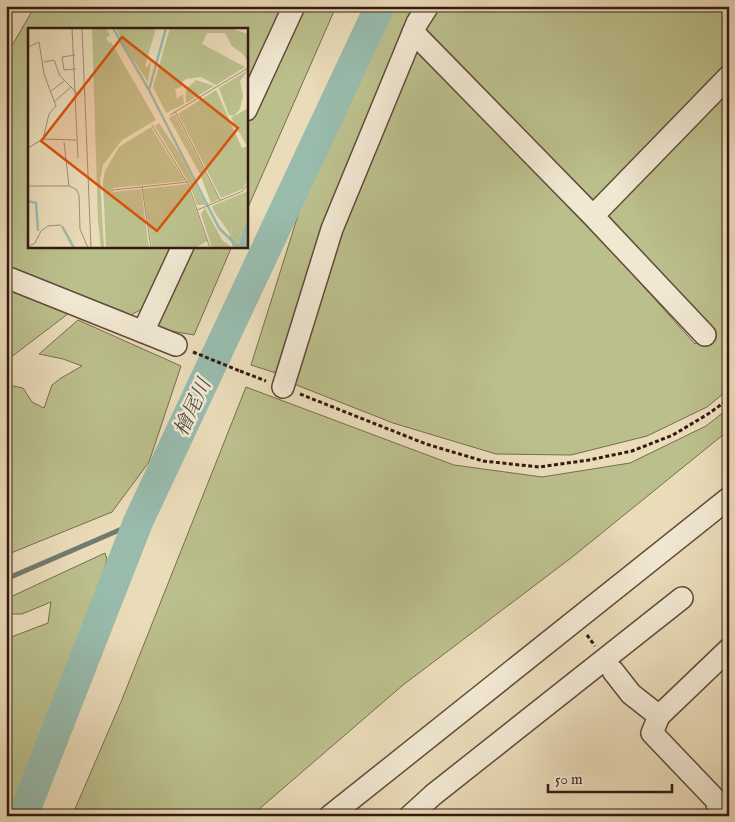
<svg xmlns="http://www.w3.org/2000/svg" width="735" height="822" viewBox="0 0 735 822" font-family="'IM FELL English','Noto Serif JP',serif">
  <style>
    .green { fill: #bbbf8c; stroke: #786d4e }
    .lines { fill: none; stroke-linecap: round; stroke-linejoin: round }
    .stream { stroke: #707b6e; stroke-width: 5 }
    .river { stroke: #98bbac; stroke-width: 30 }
    .minor-casing { stroke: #624b3a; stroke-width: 24 }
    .path { stroke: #341b10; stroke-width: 3; stroke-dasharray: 4 2.5; stroke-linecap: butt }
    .minor { stroke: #f1e8d2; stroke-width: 21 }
    .labels { text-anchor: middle; stroke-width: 5; stroke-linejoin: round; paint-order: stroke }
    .water-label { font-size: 20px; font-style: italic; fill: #524b3f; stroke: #f1e8d2 }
    .inset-river { fill: none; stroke: #98bbac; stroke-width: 2.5 }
    .inset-road { fill: none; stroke: #a18e75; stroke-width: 1 }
    .view { fill: #d6530c; fill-opacity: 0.15; stroke: #d6530c; stroke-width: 2.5 }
    .inset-edge { fill: none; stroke: #341b10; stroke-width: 2.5 }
  </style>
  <rect width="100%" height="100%" fill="#eadbb9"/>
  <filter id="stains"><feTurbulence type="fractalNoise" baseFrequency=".004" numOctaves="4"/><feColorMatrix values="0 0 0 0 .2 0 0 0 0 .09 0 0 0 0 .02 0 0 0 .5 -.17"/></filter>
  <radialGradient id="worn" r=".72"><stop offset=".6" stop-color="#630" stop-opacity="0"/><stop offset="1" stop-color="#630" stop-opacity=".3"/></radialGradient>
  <path class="green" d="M35,6H284L246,87V29H29V246H172L142,309L129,316L6,265V56Z
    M301,6H334L335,9L246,212V121Z
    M387,6H421L323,229L276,373L251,365L309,180Z
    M439,6H729V66L594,206L424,30Z
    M417,44L582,218L695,344L714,329L606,216L729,86V389L707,407L647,436L571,455L496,454L393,423L294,384L339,231Z
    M188,246H232L194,335L160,329L154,323Z
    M6,289L69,313L6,361Z
    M78,320L181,366L149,462L112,512L6,555V388L9,385L23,388L32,402L44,408L52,385L61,378L82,366L63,359L39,354Z
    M246,387L454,465L542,477L630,463L706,426L729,408V430L571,558L403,685L251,816H72L121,702Z
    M105,553L107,559L97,596L34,776L13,816H6V639L48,623L51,602L22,614H6V599Z"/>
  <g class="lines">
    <path class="stream" d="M6,579L138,522"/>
    <path class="river" d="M23,816L138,522L380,6"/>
    <defs>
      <path id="minor" d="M413,32L593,216L705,335
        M246,110L294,6
        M593,216L729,76
        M6,277L176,345
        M143,332L183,246
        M283,387L332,229L417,23L428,6
        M613,671L631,694L659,716
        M330,816L729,498
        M410,816L433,795L682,598
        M720,816L716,800L652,733L659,716L729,649"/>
    </defs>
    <use href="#minor" class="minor-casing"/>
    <path class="path" d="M193,352L240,371
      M240,371L266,381
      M300,394L426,444L483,461L539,467L589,460L632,451L673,435L708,414L729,399
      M587,635L595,646"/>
    <use href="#minor" class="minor"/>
  </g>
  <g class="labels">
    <g class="water-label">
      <text transform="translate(192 407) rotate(-65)" y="7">檜尾川</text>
    </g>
  </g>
  <g transform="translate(28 28)">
    <rect width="220" height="220" fill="#eadbb9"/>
    <path d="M64,0H78L82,7L78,10L81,15L83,14L128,92L94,112L75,137L72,152L76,220H73L70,193ZM88,0H128L117,38L119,40L123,32L120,54L97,19ZM142,0H202L220,6V34L215,26L204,18L197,5H179L174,16L217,39L188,57L173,49L158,51L153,55L154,59L147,61L149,71L155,66L156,76L138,85L125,59ZM220,42L212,53L215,68L212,81L206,88L201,87L191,60ZM168,52L186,58L158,75V61ZM188,62L214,120L219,118L203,90L220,80V152L215,161L193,170L150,86ZM147,86L179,148L172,146L141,90ZM131,95L150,123L178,177H169L161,155L127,98ZM123,99L157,153L85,160V164L113,161L121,220H78L75,154L77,143L91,119ZM159,156L179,213L167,220H124L115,161ZM220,163V188L211,216L203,207L204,192L191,175ZM177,180L194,212L205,220H184L173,186Z" fill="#bbbf8c"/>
    <path d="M172,146L179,148L191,171L183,175ZM191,175L204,192L203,207L187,185L184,178Z" fill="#bbbf8c"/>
    <path d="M220,188V220H205L201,206L211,216Z" fill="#98bbac"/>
    <path class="inset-river" d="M85,0L121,62L191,200L211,220M121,62L138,0M0,173L8,175L10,203M34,198L46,220"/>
    <path class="inset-road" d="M44,0L50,130M54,0L63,220M0,19L11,14L16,46L28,78L21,86L15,111L0,120M47,27L34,29L36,42L48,41M16,34L26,32L32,48L49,65M22,64L36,53M26,74L43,59M147,83L192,172M142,87L220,40M124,97L160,156L169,182M15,111L48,112M36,114L41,158M0,158H41L48,161L51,167L52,201L60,220M114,159L123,220M85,162L160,154M0,219L7,215L13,203L20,198L33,197M182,220L169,182L215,163L220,156"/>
    <path class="view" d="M94,9L210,100L129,203L13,113Z"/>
    <rect width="220" height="220" class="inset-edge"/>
  </g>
  <rect width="735" height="822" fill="none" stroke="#eadbb9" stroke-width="25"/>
  <rect x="8" y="8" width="720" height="807" fill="none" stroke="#341b10" stroke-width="2.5"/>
  <rect x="12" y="12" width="710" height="797" fill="none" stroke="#341b10"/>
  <path d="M548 784v8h124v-8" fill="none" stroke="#341b10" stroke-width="2.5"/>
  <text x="555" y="784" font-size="15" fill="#341b10" stroke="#f1e8d2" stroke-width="4" paint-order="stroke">50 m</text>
  <rect width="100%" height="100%" filter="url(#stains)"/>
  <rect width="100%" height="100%" fill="url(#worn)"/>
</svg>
